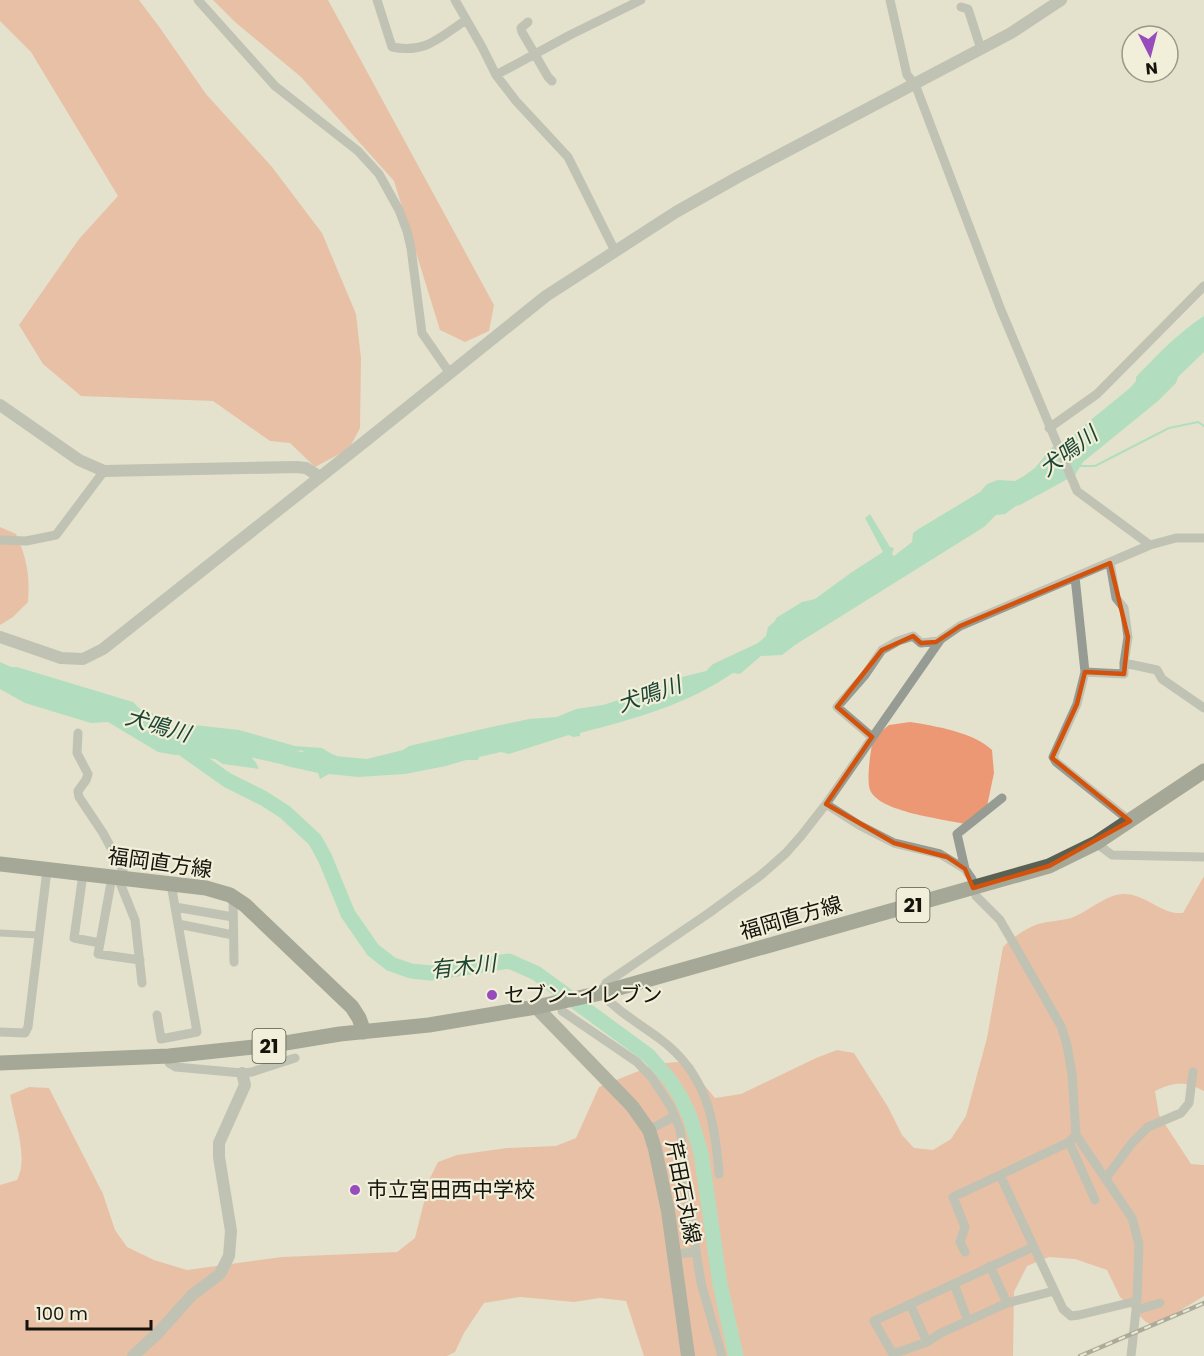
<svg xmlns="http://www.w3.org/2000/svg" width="1204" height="1356" viewBox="0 0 1204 1356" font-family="Poppins,'Noto Sans JP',sans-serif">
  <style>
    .forest { fill: #ed9875 }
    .water { fill: #76d9ad }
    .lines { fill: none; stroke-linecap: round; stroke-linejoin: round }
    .stream { stroke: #76d9ad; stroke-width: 2 }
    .river { stroke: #76d9ad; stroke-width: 15 }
    .pedestrian { stroke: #969b93; stroke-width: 7 }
    .minor { stroke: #969b93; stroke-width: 9 }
    .tertiary { stroke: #969b93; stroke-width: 12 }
    .secondary { stroke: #72796e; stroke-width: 14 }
    .primary { stroke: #596154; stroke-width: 15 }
    .rail-casing { stroke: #69675a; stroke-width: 4.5 }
    .rail { stroke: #f1efda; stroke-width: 2; stroke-dasharray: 7; stroke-linecap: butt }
    .marked { fill: none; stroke: #d3520c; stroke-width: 4.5; stroke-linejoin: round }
    .poi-dot { fill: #974bbc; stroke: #f1efda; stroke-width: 2 }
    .labels { text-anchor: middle; stroke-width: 4.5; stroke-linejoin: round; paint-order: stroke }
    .shield { fill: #f1efda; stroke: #56554a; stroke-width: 1.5 }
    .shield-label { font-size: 20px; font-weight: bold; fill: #14130c }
    .street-label { font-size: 21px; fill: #14130c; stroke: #f1efda }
    .poi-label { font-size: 21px; fill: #14130c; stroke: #f1efda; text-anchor: start }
    .water-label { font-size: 22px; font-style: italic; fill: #1b4533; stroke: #f1efda }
  </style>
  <rect width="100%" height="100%" fill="#e4e2cd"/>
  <path class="forest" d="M0,0H139L160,28L206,94L272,167L322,233L356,314L361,358L360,428L349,449L315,467L290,443L270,441L213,401L81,396L43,364L19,325L79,239L118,196L31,52L0,21Z
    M213,0H328L494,305L489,331L465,342L440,330L394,181L301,77L235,22Z
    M0,527L16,534C27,559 30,575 28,602L13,617L0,625Z
    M910,722C935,726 973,732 992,750L994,773L986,811L965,824C943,819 879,812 870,790C866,778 871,751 873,738L889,725Z
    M1204,876V1091C1184,1081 1175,1082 1155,1091L1159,1115L1191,1164L1204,1165V1296L1158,1324L1151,1325L1146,1322L1120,1297L1107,1270L1075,1259L1049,1257L1027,1266L1014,1292L1013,1356H644L626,1301L600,1298L574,1302L520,1297L484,1303L464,1333L455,1352L447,1356H0V1185L17,1180C29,1158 14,1119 10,1095L29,1087L49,1088L103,1194L115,1230L127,1247L154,1260L187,1270L282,1257L397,1252L415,1238L430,1178L438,1162L457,1155L507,1148L556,1146L576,1138L599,1087L656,1064L677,1062L693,1065L700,1080L715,1098L741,1094L816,1058L837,1050L854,1053L888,1107L902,1135L914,1148L933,1150L951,1139L966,1116L987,1038L1003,947C1012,938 1026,928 1038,924C1049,921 1060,921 1071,918C1088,912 1103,896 1122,894C1144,892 1161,915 1183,913Z"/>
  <path class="water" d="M1204,316V352L1178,377L1176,383L1158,401L1083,462L1075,475L1020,505L1016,506L1005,514L996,515L984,527L795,645L782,655L761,656L740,674L733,673C686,705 634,719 580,733V736L573,737L569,735L509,754L501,752L479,757L478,760H466L446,766L405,774L358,777L329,774L320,779L318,773L282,765L302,766L313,764L310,755L301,750C289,756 240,747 226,743L227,751C243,758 250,748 259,769L223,764L215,759L203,758L195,753L175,755L158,752L108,722L91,723L25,703L0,689V662L11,667H17L133,702L140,709L163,717L173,727L185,724L239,730L295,746L322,748L335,756L367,759L403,750L409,746L487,728L529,719L557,717L576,709L603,705L681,680L682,677L706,671L713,664L758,643L766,636L768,627L775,621L776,618L802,602L815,599L852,572L883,552L865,518L870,514L890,547L894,548L892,554L894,556L912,542L913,533L917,530L980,492L987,484L998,480L1015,481L1024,476L1035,468L1052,447L1065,444L1087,423L1130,388L1136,381V377C1158,354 1178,333 1204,316Z"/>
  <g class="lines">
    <path class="stream" d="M1077,466H1095L1169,428L1198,422L1204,426"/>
    <path class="river" d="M208,740L288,758L332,762
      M172,741L227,780L263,798L285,812L315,840L325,858L348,914L373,950L391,964L411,971L431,973L509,961L536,973L648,1055L669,1079L680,1096L690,1117L701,1153L720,1284L736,1356"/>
    <path class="pedestrian" d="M0,933L39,935"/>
    <path class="minor" d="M198,0L275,86L358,151L379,174L399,210L407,231L411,248L422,333L449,372
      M377,0L392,47C426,54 440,37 466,20
      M455,0L482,47L496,75L516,101L568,157L615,251
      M890,0L907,75L915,84L1001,310L1077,491L1150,545
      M961,7L968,9L981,49
      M528,22L521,28L522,32L548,77L552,81
      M496,75L570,35L641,0
      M1049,428L1097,394L1204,286
      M0,540L26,541L56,535L104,471
      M1110,563L1116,598L1124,608L1128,637L1124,663L1157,670L1162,679L1204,708
      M1075,577L1085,672L1124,674V663
      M1085,672L1077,704L1053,757L1056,762L1130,821
      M78,733L77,753L88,774L86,780L78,791L79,797L103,833L123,870L120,878
      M872,737L837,707L865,675L882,650L898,641L913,636L921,643L939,641
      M826,804L859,825L894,843L940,854L965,869L972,879L976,896L1000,920L1061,1026L1067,1045L1072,1074L1076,1135L1132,1218L1139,1244L1137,1301L1131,1356
      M1096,843L1112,855L1204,857
      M965,869L957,834L1002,798
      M83,874L74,938L100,943
      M112,877L98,954L140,960
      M118,878L135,920L142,983
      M233,897L234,962
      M175,907L233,917
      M178,924L233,935
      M562,1011L637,1062L652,1078L671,1107L680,1129L683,1148L687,1193L701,1283L722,1356
      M157,1015L161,1039L197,1032L171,884
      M0,1032L25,1033L28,1027L47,870
      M169,1056V1063L176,1067L242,1073L252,1072L295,1058
      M649,1130L675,1116
      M1076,1135L1069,1142L1000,1175L1063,1309L1071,1316L1079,1315L1137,1301
      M1069,1142L1095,1200
      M719,1174C715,1120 707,1074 660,1039C640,1024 618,1012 601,993L606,983L709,913L761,875L786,853L801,836L826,804L941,639L960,626L1150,545L1176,538H1204
      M1106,1178L1132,1143L1148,1127L1181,1113L1189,1103L1193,1072
      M1033,1247L874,1321L893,1354L927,1342L941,1333L1007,1303L1054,1291
      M965,1252L960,1242L965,1227L953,1197L1000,1175
      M674,1254L696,1252
      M990,1266L1007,1303
      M954,1284L968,1321
      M910,1304L927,1342
      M1137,1310L1160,1303"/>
    <path class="tertiary" d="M0,405L79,460L104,471L296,467L306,468L320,477
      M0,637L61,658L83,659L103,649L363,443L546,296L676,212L738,177L1011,33L1061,0
      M133,1356L158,1333L192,1295L220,1274L229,1256L231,1231L219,1157V1143L245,1085L242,1073"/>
    <path class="secondary" d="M536,1007L632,1106L649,1130L655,1149L668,1211L688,1356"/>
    <path class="primary" d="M0,864L206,888L230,895L245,905L352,1007L359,1018L364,1032
      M0,1063L169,1056L273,1045L340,1034L429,1025L536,1007L601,993L1049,866L1096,843L1204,771"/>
    <defs>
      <path id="rail" d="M1080,1356L1204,1303"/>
    </defs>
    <use href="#rail" class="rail-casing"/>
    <use href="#rail" class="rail"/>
  </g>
  <path d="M0 0H1204V1356H0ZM1110,563L1128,637L1124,674L1085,672L1077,704L1052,758L1130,821L1049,866L973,888L965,869L947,857L894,843L826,804L872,737L837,707L882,650L913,636L921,643L936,642L960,626Z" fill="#e4e2cd" fill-opacity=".55" fill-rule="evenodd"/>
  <path class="marked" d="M1110,563L1128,637L1124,674L1085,672L1077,704L1052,758L1130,821L1049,866L973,888L965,869L947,857L894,843L826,804L872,737L837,707L882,650L913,636L921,643L936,642L960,626Z"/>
  <g class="poi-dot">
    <circle cx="492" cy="995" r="6"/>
    <circle cx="355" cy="1190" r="6"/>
  </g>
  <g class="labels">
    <g class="shield">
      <rect x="896.5" y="888" width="33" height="34" rx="4.5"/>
      <rect x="252.5" y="1029" width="33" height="34" rx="4.5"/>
    </g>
    <g class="shield-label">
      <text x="913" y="912">21</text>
      <text x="269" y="1053">21</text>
    </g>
    <g class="street-label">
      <text transform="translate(160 863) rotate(8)" y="7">福岡直方線</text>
      <text transform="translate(791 918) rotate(-16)" y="7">福岡直方線</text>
      <text transform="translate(683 1192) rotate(79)" y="7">芹田石丸線</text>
    </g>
    <g class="poi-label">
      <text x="504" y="1002">セブン-イレブン</text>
      <text x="367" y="1197">市立宮田西中学校</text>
    </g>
    <g class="water-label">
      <text transform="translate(1068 451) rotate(-37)" y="8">犬鳴川</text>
      <text transform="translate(649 694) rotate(-19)" y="8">犬鳴川</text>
      <text transform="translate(158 725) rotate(16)" y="8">犬鳴川</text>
      <text transform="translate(463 966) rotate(-6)" y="8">有木川</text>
    </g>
  </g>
  <g transform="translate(1150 54) rotate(174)"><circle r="28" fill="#f1efda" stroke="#999788" stroke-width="1.5"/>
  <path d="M0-4.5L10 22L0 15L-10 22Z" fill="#974bbc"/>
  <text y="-9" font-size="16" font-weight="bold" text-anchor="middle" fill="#14130c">N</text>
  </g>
  <path d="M27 1320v9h124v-9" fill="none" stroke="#14130c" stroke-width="3"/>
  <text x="36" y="1320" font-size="18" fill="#14130c" stroke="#f1efda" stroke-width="4.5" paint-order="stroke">100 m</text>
</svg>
